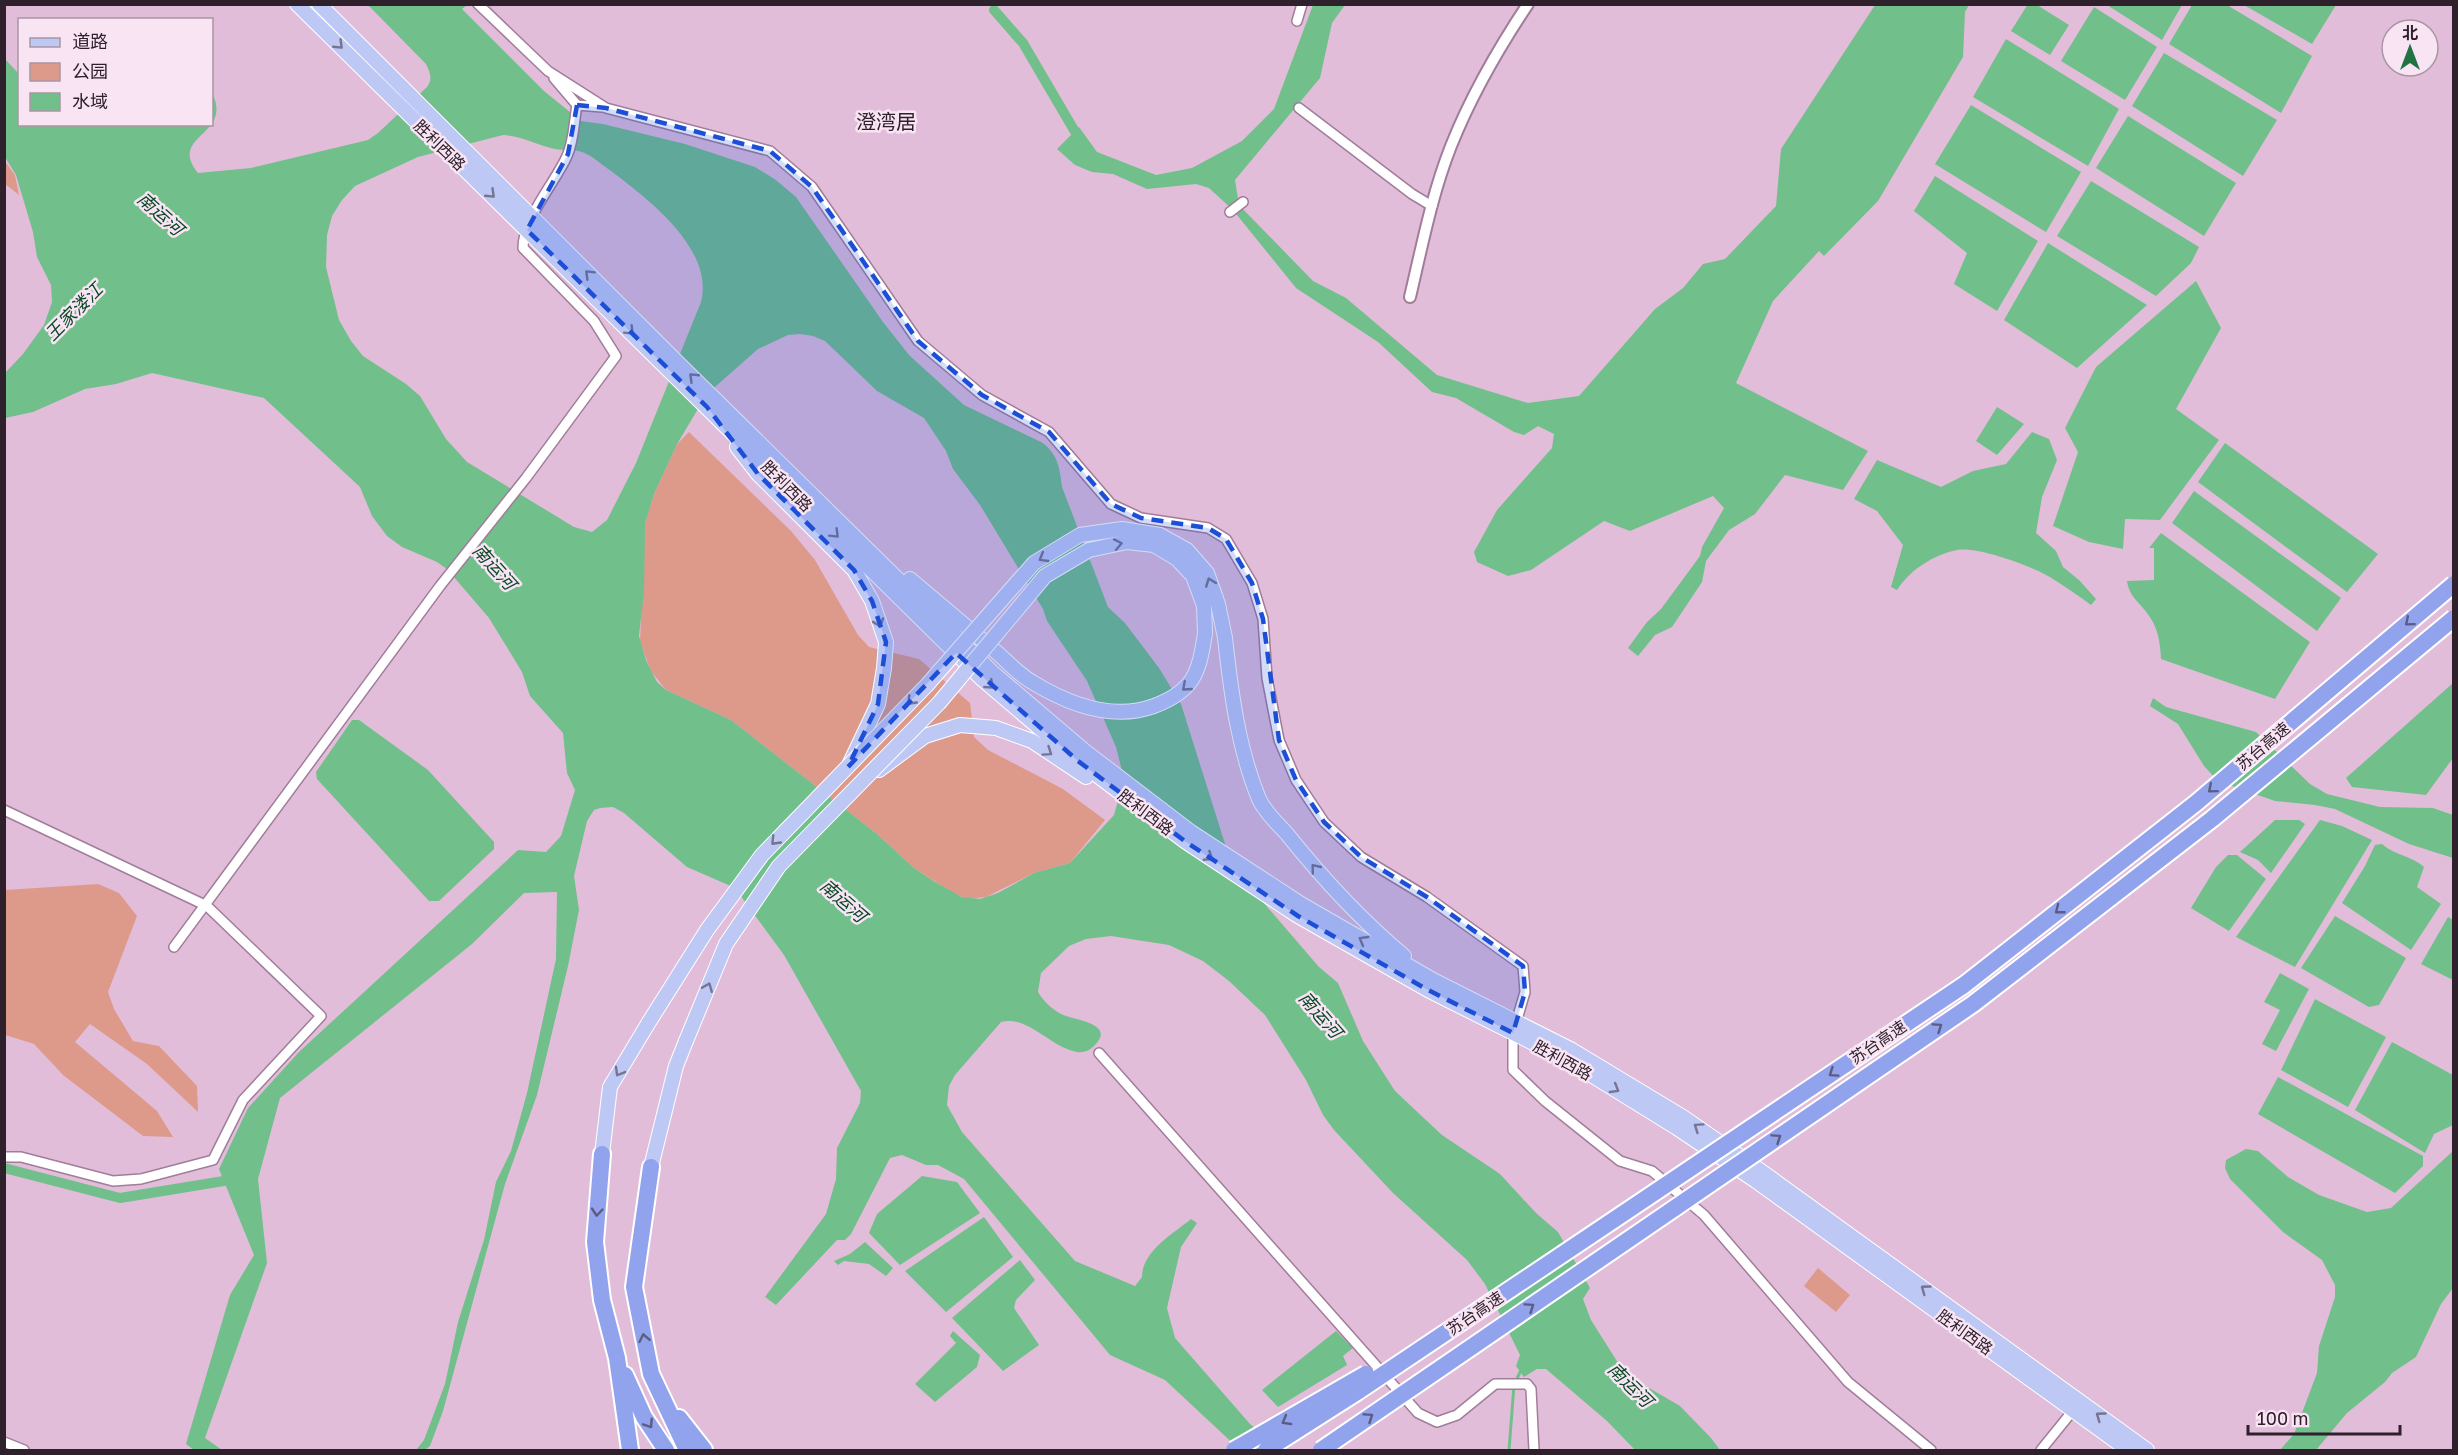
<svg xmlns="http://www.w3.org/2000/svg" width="2458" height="1455" viewBox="0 0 2458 1455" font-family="'Golos Text','Noto Sans SC',sans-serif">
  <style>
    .green { fill: #dd9a8b }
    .water { fill: #71bf8b; fill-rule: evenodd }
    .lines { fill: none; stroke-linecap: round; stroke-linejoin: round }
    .stream { stroke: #71bf8b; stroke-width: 3 }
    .canal { stroke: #71bf8b; stroke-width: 10 }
    .minor-casing { stroke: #a07d99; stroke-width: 12 }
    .tertiary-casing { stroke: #a07d99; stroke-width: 14 }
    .primary-casing { stroke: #fff; stroke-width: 16 }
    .motorway-casing { stroke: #fff; stroke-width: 20 }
    .minor { stroke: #fff; stroke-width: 9 }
    .tertiary { stroke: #fff; stroke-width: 10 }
    .primary { stroke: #bec8f5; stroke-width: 14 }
    .motorway { stroke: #92a3ee; stroke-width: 16 }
    .primary-bridge-casing { stroke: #fff; stroke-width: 16; stroke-linecap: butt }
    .motorway-bridge-casing { stroke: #fff; stroke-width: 20; stroke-linecap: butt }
    .primary-bridge { stroke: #bec8f5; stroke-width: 14 }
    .motorway-bridge { stroke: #92a3ee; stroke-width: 16 }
    .oneway { stroke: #767490 }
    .oneway2 { stroke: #5c5c83 }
    .marked { fill: #1d4ed8; fill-opacity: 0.2; stroke: #1d4ed8; stroke-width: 4.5; stroke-dasharray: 12 8; stroke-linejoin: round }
    .labels { text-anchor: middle; stroke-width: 5; stroke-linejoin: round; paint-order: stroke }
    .street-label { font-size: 16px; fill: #2f212c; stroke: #f8e4f3 }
    .water-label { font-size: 18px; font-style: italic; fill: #094725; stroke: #f8e4f3 }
    .quarter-label { font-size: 20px; fill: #2f212c; stroke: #f8e4f3 }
  </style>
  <rect width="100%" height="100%" fill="#e2bdda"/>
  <path class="green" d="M4,160L15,175L19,195L5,184Z
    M689,432L791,531L815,560L858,635L869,647L919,659L970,703L974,737L988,750L1063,789L1105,820L1070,863L1034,873L986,897L968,899L951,892L914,868L877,834L731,720L666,690L651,671L640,642L645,524L654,494L677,444Z
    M98,884L119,893L137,916L108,992L114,1009L133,1041L159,1046L197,1086L198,1112L147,1064L90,1024L75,1042L157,1111L173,1137L143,1136L63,1075L34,1044L5,1035V890Z
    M1818,1268L1850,1295L1836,1312L1804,1286Z"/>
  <path class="water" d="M2028,4L2037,5L2069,25L2050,55L2011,31Z
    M368,5H467L462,9L544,91L581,121L603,124L685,144L755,167L776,180L796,197L883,322L909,355L964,405L1041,442C1058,453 1060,469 1062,487L1108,607L1125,623L1159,668L1181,704L1232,866L1319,967L1338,983L1363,1041L1395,1091L1442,1135L1500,1174L1536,1213L1558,1232L1590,1288L1583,1299L1591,1320L1625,1374L1680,1406L1711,1438L1720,1450H1635L1607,1421L1546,1369H1537L1524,1377L1516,1366L1520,1355L1485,1284L1467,1260L1393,1193L1334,1130L1323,1115L1306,1080L1265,1015L1229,981L1203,961L1169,945L1111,936L1086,939L1069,946L1041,973L1038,992C1043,1001 1052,1009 1061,1014C1072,1020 1118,1023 1094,1046C1089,1051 1083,1053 1077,1052C1051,1048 1028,1015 1001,1022L955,1075L949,1086L947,1105L962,1132L1075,1261L1135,1286L1142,1277C1142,1251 1173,1234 1191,1219L1197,1223L1181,1247L1167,1308L1175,1338L1250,1424L1281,1450H1240L1165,1380L1110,1355L964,1179L938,1165H926L902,1155L890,1158L851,1234L845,1240H837L776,1305L765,1297L826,1214L836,1179L837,1148L860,1103L861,1091L784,955L737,891L733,887L687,867L624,813L613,807L600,808L594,810L587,821L574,876L579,910L568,966L537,1095L505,1184L443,1411L430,1446L425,1450H416L424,1440L445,1384L458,1322L484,1240L496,1182L511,1151L527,1093L556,959L557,892L524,893L472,944L280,1098L258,1179L267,1263L205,1438L222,1450H194L186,1444L230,1295L254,1255L219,1169L248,1108L299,1052L518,850L546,852L561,836L575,790L567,773L563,733L530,696L522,672L489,618L447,569L437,562L402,547L387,536L372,516L360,487L264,398L152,373L116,384L85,389L33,412L5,418V373L23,354L44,325L52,302L51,285L37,257L33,232L16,175L5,157L4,58L19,74L20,124H212V93C234,136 167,135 198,173L251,168L368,140L378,133L427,87C433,79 430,72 426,64ZM503,135C522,136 537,145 555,149C571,152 576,147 592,157C632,187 716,243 701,302L636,463L607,520L592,532L574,527L467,462L446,439L420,396L406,384L363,356L351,341L339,320L326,267L327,235L332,216L342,200L355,186L418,157ZM800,334L813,336L825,341L877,391L924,418L946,451L953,469L980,505L1043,609L1047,621L1087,681L1116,747L1124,779L1114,815L1070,863L1034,873L998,893L980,899L962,897L935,882L914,868L877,834L731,720L666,690L657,682L646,660L639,636L644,591L645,524L654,494L677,444L707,394L758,349L788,335Z
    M1313,5H1345L1332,23L1320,78L1235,180L1239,205L1313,281L1346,298L1437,375L1528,403L1579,396L1655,309L1683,288L1703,264L1725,259L1776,206L1781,149L1875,5H1969L1965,12L1963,57L1878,201L1824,256L1819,251L1773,301L1736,383L1868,451L1843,490L1785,475L1755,514L1729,530L1706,561L1702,582L1672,627L1655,635L1638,656L1628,648L1647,622L1661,609L1700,556L1702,547L1724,508L1713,496L1630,531L1604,521L1531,570L1508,576L1477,562L1474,552L1497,510L1552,448L1554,434L1538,426L1524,435L1514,432L1456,398L1432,392L1378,342L1296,288L1233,210L1209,188L1196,184L1147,189L1113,174L1092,172L1075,165L1057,149L1079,127L1097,152L1156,175L1192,168L1242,141L1274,109Z
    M2107,5L2182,4V5L2162,40Z
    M2192,5H2227L2312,56L2281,113L2169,44Z
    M2244,5L2336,4V5L2312,44Z
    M2094,7L2157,47L2125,100L2061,61Z
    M2006,39L2119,109L2088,166L1973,97Z
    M2164,53L2277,120L2243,176L2132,106Z
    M1971,105L2081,172L2046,232L1935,164Z
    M2128,116L2236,183L2204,236L2096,168Z
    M1935,176L2038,241L1997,311L1954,284L1967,253L1914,211Z
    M2091,181L2199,247L2191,263L2156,296L2057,236Z
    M2048,243L2147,305L2077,368L2004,320Z
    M2196,281L2221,328L2176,409L2219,440L2160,520L2125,519L2123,549L2089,542L2053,526L2078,452L2065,428L2096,367Z
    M1997,407L2024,424L1997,455L1976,441Z
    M2032,432L2049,439L2057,460L2042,497L2036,533L2056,551L2063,567L2079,580L2096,599L2091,605C2079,596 2066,587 2053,579C2035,567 1978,546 1957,550C1933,555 1910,570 1897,590L1891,587L1903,545L1877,511L1854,499L1877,460L1941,487L1973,471L2006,464Z
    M2225,443L2378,554L2347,592L2198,482Z
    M2194,491L2341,598L2317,631L2172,523Z
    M2161,533L2310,642L2275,699L2161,659C2160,641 2158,627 2147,613C2138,601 2129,596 2127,581L2154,580V548H2149Z
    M2453,683V758L2426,795L2352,787L2346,778Z
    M2153,698L2166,707L2256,732L2310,784L2327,794L2380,807L2433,808L2453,815V858L2409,844L2335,809L2315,805L2275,801L2218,781L2204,766L2178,724L2150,706Z
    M352,720H359L428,770L494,842V849L439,901H429L317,779L316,772Z
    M2275,820H2299L2305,824L2271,873L2258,860L2240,852Z
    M2320,820L2342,826L2372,840L2295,967L2236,937Z
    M2382,844C2394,855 2412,856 2424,867L2417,887L2441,904L2411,950L2342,903L2365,866L2375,845Z
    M2228,855H2237L2266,879L2229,931L2191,908L2216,867Z
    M2335,916L2406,958L2379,1005L2369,1007L2301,968Z
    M2448,917L2453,920V980L2421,964Z
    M2280,973L2309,989L2276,1051L2262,1044L2280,1010L2264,1002Z
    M2315,999L2386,1037L2348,1107L2281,1070Z
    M2392,1042L2453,1075V1125L2434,1134L2425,1153L2355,1110Z
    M2278,1077L2423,1156V1166L2395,1193L2258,1114Z
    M2246,1149L2258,1151L2288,1177L2319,1195L2367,1212L2391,1208L2453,1151V1288L2441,1304L2416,1357L2392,1373L2385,1382L2347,1413L2316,1450H2280L2294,1434L2317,1373L2319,1346L2335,1297V1285L2322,1260L2283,1232L2230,1179L2225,1168L2226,1160Z
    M922,1176L957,1182L980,1213L900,1265L869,1233L877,1214Z
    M984,1217L1013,1257L946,1312L905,1271Z
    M865,1242L893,1268L886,1276L869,1264L844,1261L838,1265L834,1261L850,1254Z
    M1020,1260L1035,1280L1016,1300L1014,1308L1039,1345L1003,1371L952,1318Z
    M953,1331L980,1355L977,1367L935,1402L915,1384L956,1343L950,1336Z
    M1336,1331L1353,1348L1343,1356L1347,1365L1278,1407L1262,1390Z"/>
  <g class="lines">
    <path class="stream" d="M1509,1450L1514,1385L1521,1370"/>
    <path class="canal" d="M994,10L1023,43L1081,142
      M4,1168L120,1198L236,1179"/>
    <defs>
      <path id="minor" d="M478,4L548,71L606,108L770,151L812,187L918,341L982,395L1049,432L1111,504L1141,518L1208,528L1226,539L1252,583L1263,619L1267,678L1279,740L1296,780L1324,822L1361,857L1427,897L1523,966L1525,992L1513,1033V1070L1545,1101L1620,1161L1652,1171L1704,1215L1848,1382L1931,1450
        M1297,21L1302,4
        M554,78L577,105L602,107
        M1299,108L1412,194L1432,206
        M1230,212L1243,202
        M4,810L207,906L321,1016L243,1100L213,1160L141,1179L113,1181L21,1157H4
        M174,947L440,586L526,478L616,356L594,321L523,248C523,218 555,183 567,156C574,141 574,121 577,105
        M1099,1053L1418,1413L1437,1422L1457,1415L1495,1384H1527L1531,1389L1534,1450
        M4,1442L24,1450
        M2041,1450L2075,1408"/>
      <path id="tertiary" d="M1410,297C1422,246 1432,194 1451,146C1471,96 1498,49 1528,4"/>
      <path id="primary" d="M297,4L983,680L1078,761L1186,842L1298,916L1428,990L1567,1060L1677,1128L1756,1181L2128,1450
        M319,4L675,360L992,672L1086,752L1191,832L1301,904L1433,980L1572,1050L1683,1117L1761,1171L2147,1450
        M737,447L758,474L854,570L872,601L886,642L884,668L878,704L850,763
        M910,579C938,603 966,626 994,650C1006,660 1018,674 1032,682C1068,704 1113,721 1154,706C1194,691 1199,673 1205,633
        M1225,638C1231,692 1238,748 1259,799C1264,811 1278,824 1287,834C1323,879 1360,919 1404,956
        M879,770L925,736L960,725L996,728L1032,741L1086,777
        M602,1154L610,1087L649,1022
        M651,1167L676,1066L686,1041"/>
      <path id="motorway" d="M602,1154L595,1242L602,1300L617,1358L630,1450
        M651,1167L634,1287L651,1374L687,1450
        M625,1375L644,1417L666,1450
        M679,1418L704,1450"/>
    </defs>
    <use href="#minor" class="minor-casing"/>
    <use href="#tertiary" class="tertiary-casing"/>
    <use href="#primary" class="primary-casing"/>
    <use href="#motorway" class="motorway-casing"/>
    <use href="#minor" class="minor"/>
    <use href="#tertiary" class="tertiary"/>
    <use href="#primary" class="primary"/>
    <use href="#motorway" class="motorway"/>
    <defs>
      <path id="primary-bridge" d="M649,1022L707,930L762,855L927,685L1034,563L1080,535L1122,529L1160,535L1187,550L1207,573L1218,604L1225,638
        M686,1041L726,944L779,866L939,703L1045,576L1089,550L1127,542L1154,545L1177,559L1193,576L1204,606L1205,633"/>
      <path id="motorway-bridge" d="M1234,1450L1366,1374
        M1266,1450L1357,1392L1964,985L2196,803L2454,584
        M1321,1450L1973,1004L2212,819L2454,618"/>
    </defs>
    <use href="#primary-bridge" class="primary-bridge-casing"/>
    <use href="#motorway-bridge" class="motorway-bridge-casing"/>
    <use href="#primary-bridge" class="primary-bridge"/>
    <use href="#motorway-bridge" class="motorway-bridge"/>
  </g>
  <defs><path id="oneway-chevron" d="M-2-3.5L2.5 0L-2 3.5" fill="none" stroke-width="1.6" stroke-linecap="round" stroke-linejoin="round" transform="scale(1.5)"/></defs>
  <g class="oneway">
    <use href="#oneway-chevron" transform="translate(339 45) rotate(44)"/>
    <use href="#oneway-chevron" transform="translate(491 194) rotate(44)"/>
    <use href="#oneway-chevron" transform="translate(589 274) rotate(-135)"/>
    <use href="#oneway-chevron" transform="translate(630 331) rotate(45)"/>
    <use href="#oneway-chevron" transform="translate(693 377) rotate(-136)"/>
    <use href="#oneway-chevron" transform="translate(835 534) rotate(45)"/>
    <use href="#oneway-chevron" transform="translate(1118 544) rotate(-11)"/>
    <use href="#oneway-chevron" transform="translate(1043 558) rotate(149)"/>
    <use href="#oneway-chevron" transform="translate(1210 582) rotate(-111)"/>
    <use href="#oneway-chevron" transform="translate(879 623) rotate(71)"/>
    <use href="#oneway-chevron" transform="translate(990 685) rotate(41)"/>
    <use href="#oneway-chevron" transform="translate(1186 687) rotate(139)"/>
    <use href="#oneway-chevron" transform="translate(911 701) rotate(134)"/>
    <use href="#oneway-chevron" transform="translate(1048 752) rotate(34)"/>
    <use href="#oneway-chevron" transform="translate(775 841) rotate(134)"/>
    <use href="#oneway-chevron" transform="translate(1209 857) rotate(33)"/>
    <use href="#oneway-chevron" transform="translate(1315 868) rotate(-129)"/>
    <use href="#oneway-chevron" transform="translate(1363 940) rotate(-150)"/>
    <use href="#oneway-chevron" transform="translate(708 987) rotate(-68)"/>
    <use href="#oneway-chevron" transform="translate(619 1072) rotate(120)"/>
    <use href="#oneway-chevron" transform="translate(1615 1089) rotate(31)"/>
    <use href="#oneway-chevron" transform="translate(1698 1127) rotate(-145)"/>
    <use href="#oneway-chevron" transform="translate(1925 1289) rotate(-144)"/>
    <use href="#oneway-chevron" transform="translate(2100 1416) rotate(-144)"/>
  </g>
  <g class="oneway2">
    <use href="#oneway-chevron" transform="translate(2409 622) rotate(140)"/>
    <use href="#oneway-chevron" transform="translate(2212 789) rotate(140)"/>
    <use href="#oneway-chevron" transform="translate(2059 910) rotate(142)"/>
    <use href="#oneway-chevron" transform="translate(1938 1027) rotate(-34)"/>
    <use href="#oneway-chevron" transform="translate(1833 1073) rotate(146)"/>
    <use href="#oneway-chevron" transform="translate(1777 1138) rotate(-34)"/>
    <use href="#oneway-chevron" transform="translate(597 1212) rotate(95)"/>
    <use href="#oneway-chevron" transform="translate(1530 1307) rotate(-34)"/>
    <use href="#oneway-chevron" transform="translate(644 1338) rotate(-101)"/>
    <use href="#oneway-chevron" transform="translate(1369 1417) rotate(-34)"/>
    <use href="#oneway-chevron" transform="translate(1286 1421) rotate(150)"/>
    <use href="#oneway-chevron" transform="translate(649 1424) rotate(57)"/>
  </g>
  <path class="marked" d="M577,105L606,108L770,151L812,187L918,341L982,395L1049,432L1111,504L1141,518L1208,528L1226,539L1252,583L1263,619L1279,740L1296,780L1324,822L1361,857L1427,897L1523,966L1525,992L1513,1033L1428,990L1298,916L1186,842L1078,761L956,653L848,767L878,704L886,642L872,601L854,570L758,474L707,407L527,230L568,154Z"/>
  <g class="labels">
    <g class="street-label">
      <text transform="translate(440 145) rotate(44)" y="6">胜利西路</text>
      <text transform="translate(787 486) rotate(45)" y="6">胜利西路</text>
      <text transform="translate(2263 746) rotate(-40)" y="6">苏台高速</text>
      <text transform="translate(1146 812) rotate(37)" y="6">胜利西路</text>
      <text transform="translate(1878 1042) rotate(-34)" y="6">苏台高速</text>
      <text transform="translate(1563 1060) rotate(29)" y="6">胜利西路</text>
      <text transform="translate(1475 1313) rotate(-34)" y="6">苏台高速</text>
      <text transform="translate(1965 1332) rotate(36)" y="6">胜利西路</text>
    </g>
    <g class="water-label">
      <text transform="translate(160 214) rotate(42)" y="6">南运河</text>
      <text transform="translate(74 312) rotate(-45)" y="6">王家溇江</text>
      <text transform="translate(494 567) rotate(48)" y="6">南运河</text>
      <text transform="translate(843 901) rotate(41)" y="6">南运河</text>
      <text transform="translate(1320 1015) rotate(49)" y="6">南运河</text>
      <text transform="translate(1630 1385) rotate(45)" y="6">南运河</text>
    </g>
    <g class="quarter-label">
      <text x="886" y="129">澄湾居</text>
    </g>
  </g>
  <rect width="2458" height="1455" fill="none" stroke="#2f212c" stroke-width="12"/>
  <rect x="18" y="18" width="195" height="108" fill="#f8e4f3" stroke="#a896a3" stroke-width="1.5"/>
  <rect x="30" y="38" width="30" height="9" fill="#bec8f5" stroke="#a896a3" stroke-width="1.5"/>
  <text x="72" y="48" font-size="18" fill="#2f212c">道路</text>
  <rect x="30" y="63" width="30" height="18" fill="#dd9a8b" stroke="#a896a3" stroke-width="1.5"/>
  <text x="72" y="78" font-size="18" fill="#2f212c">公园</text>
  <rect x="30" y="93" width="30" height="18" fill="#71bf8b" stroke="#a896a3" stroke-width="1.5"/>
  <text x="72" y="108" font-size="18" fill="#2f212c">水域</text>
  <g transform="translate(2410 48)"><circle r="28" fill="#f8e4f3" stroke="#a896a3" stroke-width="1.5"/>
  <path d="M0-4.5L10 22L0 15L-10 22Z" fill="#227343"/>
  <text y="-9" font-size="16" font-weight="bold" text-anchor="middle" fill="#2f212c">北</text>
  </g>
  <path d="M2248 1425v9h152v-9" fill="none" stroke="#2f212c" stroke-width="3"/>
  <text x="2257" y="1425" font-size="18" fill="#2f212c" stroke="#f8e4f3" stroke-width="4.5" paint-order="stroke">100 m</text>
</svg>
